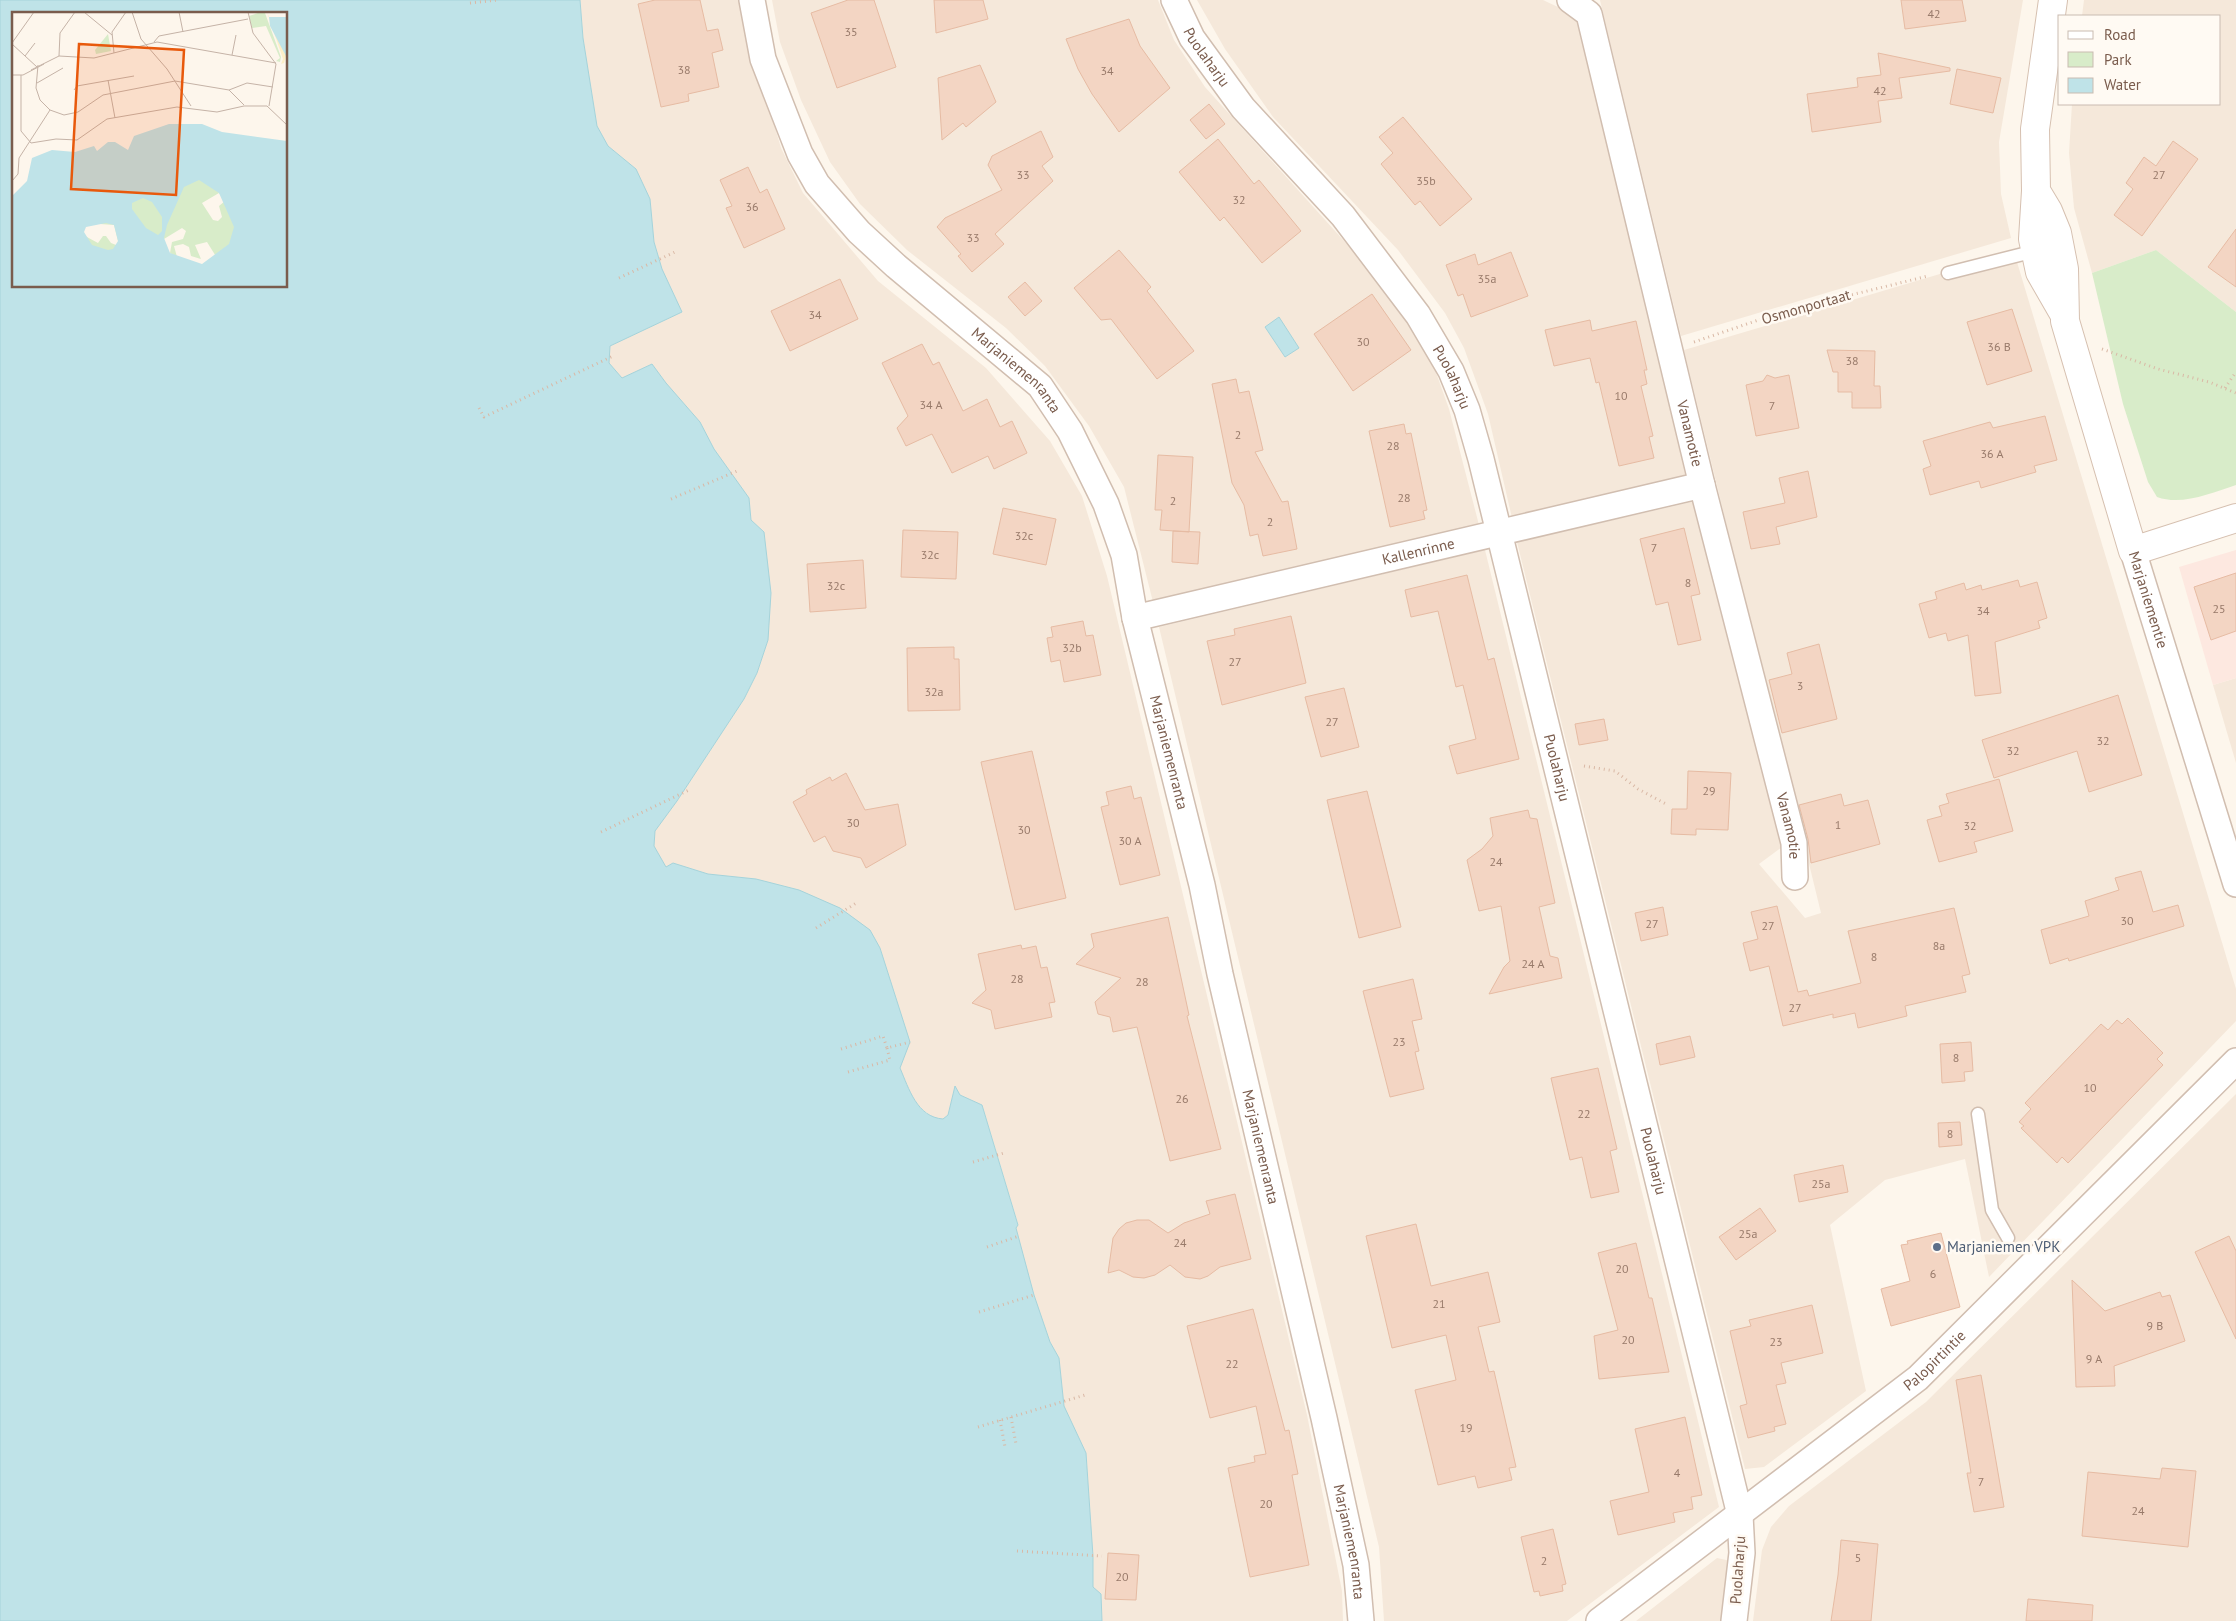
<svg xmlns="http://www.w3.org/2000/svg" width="2236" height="1621" viewBox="0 0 2236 1621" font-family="'PT Sans',sans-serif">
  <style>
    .residential { fill: #f5e8da }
    .commercial { fill: #fde8e0 }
    .green { fill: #d8ecc9 }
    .water { fill: #bfe3e8; stroke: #a5d3da; fill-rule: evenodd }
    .building { fill: #f3d5c3; stroke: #e6bba3 }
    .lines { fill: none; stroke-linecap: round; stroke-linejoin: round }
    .lane-casing { stroke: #d1beb0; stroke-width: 15 }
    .street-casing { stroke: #d1beb0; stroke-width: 28 }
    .secondary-casing { stroke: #d6c0b0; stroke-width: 30 }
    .path { stroke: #d9b8a5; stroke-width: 3; stroke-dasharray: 1 4; stroke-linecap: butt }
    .lane { stroke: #fff; stroke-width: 12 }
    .street { stroke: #fff; stroke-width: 25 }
    .secondary { stroke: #fff; stroke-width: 28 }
    .service-dot { fill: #5c6f8a; stroke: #fffaf3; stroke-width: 2 }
    .labels { text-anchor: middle; stroke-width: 5; stroke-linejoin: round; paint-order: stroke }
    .number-label { font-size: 12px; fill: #987a6a }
    .street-label { font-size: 15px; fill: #7a5c4d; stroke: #fffaf3 }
    .service-label { font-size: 15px; fill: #4e5e75; stroke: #fffaf3; text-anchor: start }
    .inset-road { fill: none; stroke: #c5b3a7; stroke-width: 1 }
    .view { fill: #e8590c; fill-opacity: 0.15; stroke: #e8590c; stroke-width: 2.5 }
    .inset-edge { fill: none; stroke: #7a5c4d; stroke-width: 2.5 }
  </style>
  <rect width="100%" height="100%" fill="#fdf6ec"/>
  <path class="residential" d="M580,0H739L743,19L781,148L803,193L878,281L986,368L1050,441L1082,496L1107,576L1307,1415L1342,1591L1343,1621H1102L1101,1594L1093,1587V1556L1086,1453L1064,1406L1059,1358L1050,1342L1034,1295L1015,1227L1018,1224L982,1105L960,1095L955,1086L948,1115L943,1119L934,1118L915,1104L900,1068L909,1042L880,948L870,930L756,879L708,874L673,863L666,867L654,846L655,831L677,801L744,699L757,673L768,640L764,532L751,520L749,498L714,449L700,422L666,383L652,364L622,378L609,363L610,346L682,312L662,269L654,242L650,199L636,169L608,146L597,126L583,38Z
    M772,0H1158L1174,40L1205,87L1345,242L1396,302L1428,350L1449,409L1479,525L1153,602L1124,487L1089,426L1045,366L1006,328L907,250L860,204L830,162L801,100L780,42Z
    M1197,0H1543L1577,16L1689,476L1512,518L1488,414L1464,348L1445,313L1398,250L1273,117L1225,49Z
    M1600,0H2023L1999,142L2001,194L2011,238L1681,336Z
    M2084,0H2236V312L2156,250L2092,273L2074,208L2069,153L2072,104H2220V16H2082Z
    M2014,252L2236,989V1021L1989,1277L1965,1159L1885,1180L1830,1225L1866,1391L1764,1467L1745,1469L1517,542L1696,501L1782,847L1759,864L1805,918L1821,913L1684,350Z
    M1485,550L1719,1507L1567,1621H1384L1379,1547L1159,627Z
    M2236,678V763L2213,685Z
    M2236,1094V1621H1753L1762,1550L1771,1527L1789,1506L1926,1402Z
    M1717,1558L1731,1561L1723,1621H1636Z"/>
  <path class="commercial" d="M2236,550V678L2213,685L2179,567Z"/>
  <path class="green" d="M2156,250L2236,312V485C2211,493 2182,506 2157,497L2148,482L2123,404L2092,273Z"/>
  <path class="water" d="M0,0H580L583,38L597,126L608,146L636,169L650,199L654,242L662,269L682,312L610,346L609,363L622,378L652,364L666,383L700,422L714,449L749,498L751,520L764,532L771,593L768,640L757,673L744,699L677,801L655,831L654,846L666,867L673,863L708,874L756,879L799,890L840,908L870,930L880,948L910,1042L900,1068C909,1089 917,1117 943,1119L948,1115L955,1086L960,1095L982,1105L1018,1225L1016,1228L1034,1295L1050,1342L1059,1358L1064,1406L1086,1453L1093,1556V1587L1101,1594L1102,1621H0ZM14,14H286V286H14Z
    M1279,317L1299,348L1285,357L1265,327Z"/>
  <path class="building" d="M655,0H700L707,31L718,29L723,50L712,53L719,87L688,94L689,101L661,107L638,4Z
    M848,0H874L896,67L837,88L811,13Z
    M934,0H983L988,19L936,33Z
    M1901,0H1962L1966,21L1905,29Z
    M1129,19L1140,46L1170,88L1119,132L1092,94L1078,69L1066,39Z
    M1878,53L1950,68V71L1899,78L1902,98L1878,101L1881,122L1812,132L1807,94L1858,87L1857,78L1881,75Z
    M980,65L996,102L966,127L963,123L942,140L938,78Z
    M1957,69L2001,78L1993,113L1950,104Z
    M1209,104L1225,124L1206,139L1190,120Z
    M1403,117L1472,199L1440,226L1420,201L1415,205L1381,164L1393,153L1379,137Z
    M1041,131L1053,157L1042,166L1053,181L995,234L1004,244L972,272L958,256L961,254L937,227L945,218L1002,190L988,165L992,156Z
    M1218,139L1254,184L1259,180L1301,231L1262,263L1224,217L1220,221L1179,172Z
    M2173,141L2198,159L2142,236L2114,215L2133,189L2126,183L2144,157L2156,166Z
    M748,167L760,193L767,189L785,229L744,248L726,208L732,206L720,180Z
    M2236,229V287L2208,267Z
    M1119,250L1151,287L1147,291L1194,351L1157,379L1111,319L1101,320L1074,288Z
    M1511,252L1528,296L1471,317L1463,294L1458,296L1446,265L1475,254L1478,265Z
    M840,279L858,319L790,351L771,311Z
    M1025,282L1042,301L1025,316L1008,297Z
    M1372,294L1411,350L1353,391L1314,334Z
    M2012,309L2032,371L1987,385L1967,322Z
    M1590,320L1592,331L1636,321L1647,370H1644L1647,384L1641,386L1653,436L1649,437L1654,458L1619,466L1599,382L1596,383L1590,358L1554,366L1545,330Z
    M922,344L933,365L939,362L963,411L987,399L1000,427L1012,421L1027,453L994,469L988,456L952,473L932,434L906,446L897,428L908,416L882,363Z
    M1827,350L1875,351L1874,386H1880L1881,408H1852V392H1838V372H1833Z
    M1767,375L1775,378L1789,375L1799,428L1756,436L1746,385L1763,381Z
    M1236,379L1239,393L1249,391L1263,450L1255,452L1282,502L1288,501L1297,549L1263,556L1258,534L1250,536L1244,505L1232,483L1212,384Z
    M2045,416L2057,460L2034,466L2036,472L1981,488L1979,481L1930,495L1923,469L1931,466L1923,441L1990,422L1993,428Z
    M1404,424L1406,434L1411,433L1427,510L1423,511L1425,519L1390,527L1369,431Z
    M1158,455L1193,457L1189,532L1160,530L1162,510H1155Z
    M1808,471L1817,517L1776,527L1780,544L1751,549L1743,512L1785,503L1779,478Z
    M1003,508L1056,519L1046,565L993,554Z
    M1684,528L1700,594L1691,596L1701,640L1678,645L1668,602L1656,605L1640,539Z
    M903,530L958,532L956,579L901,577Z
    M1173,531L1200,532L1198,564L1172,562Z
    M863,560L866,608L810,612L807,564Z
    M2236,573V631L2211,640L2194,587Z
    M1467,575L1488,660L1494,658L1519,759L1457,774L1449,746L1476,739L1463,685L1456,687L1438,611L1411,617L1405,590Z
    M2018,580L2020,587L2037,582L2047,618L2038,621L2040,628L1995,642L2001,693L1975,696L1968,635L1948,641L1946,633L1929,638L1919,604L1937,599L1935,592L1964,583L1966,590L1981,585L1982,590Z
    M1291,616L1306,683L1222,705L1207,641L1235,635L1234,629Z
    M1083,621L1086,636L1093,635L1101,675L1064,682L1060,660L1051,662L1047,638L1053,637L1051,627Z
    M1819,644L1837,719L1782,733L1769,680L1792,674L1787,653Z
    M954,647V659H959L960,710L908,711L907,648Z
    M1344,688L1359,747L1321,757L1305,697Z
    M2118,695L2142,775L2089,792L2077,751L1994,778L1982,740Z
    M1604,719L1608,740L1579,745L1575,724Z
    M1032,751L1066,898L1015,910L981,762Z
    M1688,771L1731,773L1728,830L1696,829V835L1671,834L1672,809H1687Z
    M846,773L865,810L898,804L906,845L866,868L861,858L833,851L825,836L814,842L793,802L807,794L806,790L830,777L832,781Z
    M1999,779L2013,831L1974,842L1977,852L1939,862L1927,820L1942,816L1939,806L1949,803L1946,794Z
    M1131,786L1134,799L1141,797L1160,875L1120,885L1101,807L1109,805L1106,792Z
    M1367,791L1401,927L1359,938L1327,800Z
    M1841,794L1844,806L1868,800L1880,844L1811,863L1808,839L1799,805Z
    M1528,810L1530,818L1537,819L1555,903L1539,907L1550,956L1558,958L1562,978L1489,994L1504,967L1510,961L1501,906L1479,911L1467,860L1482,849L1493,836L1490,818Z
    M2141,871L2153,912L2178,905L2184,926L2069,961L2068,958L2050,964L2041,930L2089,916L2085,901L2119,890L2115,878Z
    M1777,906L1798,992L1807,990L1809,996L1861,983L1848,931L1954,908L1970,974L1962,976L1966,992L1905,1006L1907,1016L1858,1028L1855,1013L1833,1018V1014L1783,1026L1769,966L1750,971L1743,943L1758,939L1751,912Z
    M1663,907L1668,935L1641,941L1635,913Z
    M1168,917L1189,1015L1187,1016L1221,1149L1170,1161L1137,1027L1113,1032L1110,1017L1098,1014L1095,1002L1121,978L1076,964L1094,947L1091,934Z
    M1021,945L1022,949L1036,946L1041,968L1047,967L1055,1002L1049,1003L1052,1017L995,1029L991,1010L972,1003L986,990L978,954Z
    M1413,979L1422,1019L1412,1021L1419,1051L1415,1052L1424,1089L1390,1097L1363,991Z
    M2128,1018L2163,1053L2157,1059L2163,1065L2068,1163L2062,1157L2057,1163L2021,1128L2024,1126L2019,1122L2031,1109L2025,1103L2101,1024L2108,1030L2117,1020L2122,1024Z
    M1690,1036L1695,1057L1660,1065L1656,1044Z
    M1971,1042L1973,1071L1964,1072L1965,1081L1942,1083L1940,1044Z
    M1598,1068L1617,1149L1610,1151L1619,1192L1591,1198L1582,1157L1570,1160L1551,1078Z
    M1960,1122L1962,1145L1939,1147L1938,1123Z
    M1843,1165L1848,1192L1799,1202L1794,1175Z
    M1235,1194L1251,1259L1220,1267L1208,1276L1200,1279L1185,1277L1170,1265L1155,1275L1144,1278L1133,1277L1119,1270L1108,1273L1113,1238L1119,1229L1126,1223L1137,1220H1149L1168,1233L1184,1223L1210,1214L1206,1201Z
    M1760,1208L1776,1231L1736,1260L1719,1237Z
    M1416,1224L1431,1286L1488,1272L1500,1322L1478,1327L1489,1372L1494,1371L1516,1467L1509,1468L1512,1480L1478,1488L1475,1476L1438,1485L1415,1390L1456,1380L1446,1335L1392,1348L1366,1236Z
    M1941,1233L1960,1307L1891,1326L1881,1289L1910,1281L1901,1245L1908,1244L1907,1241Z
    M2229,1236L2236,1251V1339L2195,1252Z
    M1636,1243L1649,1298H1652L1669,1372L1599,1379L1594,1336L1618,1330L1598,1253Z
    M2072,1280L2105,1311L2160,1292L2162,1297L2170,1295L2185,1341L2114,1366L2115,1386L2076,1387Z
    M1812,1305L1823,1353L1781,1363L1786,1383L1776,1385L1786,1424L1774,1427L1775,1431L1748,1438L1740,1406L1747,1404L1730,1331L1751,1326L1749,1320Z
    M1253,1309L1285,1431L1289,1430L1298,1474L1292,1475L1309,1565L1250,1577L1228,1468L1255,1462L1254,1456L1266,1454L1256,1406L1210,1418L1187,1326Z
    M1981,1375L2004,1507L1974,1512L1967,1473H1971L1956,1380Z
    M1685,1417L1702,1495L1691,1497L1693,1509L1673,1513L1675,1522L1618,1535L1610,1501L1649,1492L1635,1429Z
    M2162,1468L2196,1471L2188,1547L2082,1536L2088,1472L2160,1479Z
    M1553,1529L1566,1584L1562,1585L1563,1591L1540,1596L1539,1591L1534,1592L1521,1537Z
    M1841,1540L1878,1544L1871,1621H1831L1838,1575Z
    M1108,1553L1139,1555L1136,1600L1105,1599Z
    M2028,1599L2093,1605L2092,1621H2026Z"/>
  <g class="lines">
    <defs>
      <path id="lane" d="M1948,273L2035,251
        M1978,1114L1992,1210L2008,1238"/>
      <g id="street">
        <path id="s1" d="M752,0L763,59L800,154L817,184L859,232L896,266L1040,386L1070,431L1106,504L1124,555L1135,618L1202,885L1220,974L1324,1418L1356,1565L1361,1621"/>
        <path id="s2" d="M1174,0L1192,38L1243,108L1343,216L1418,315L1451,371L1467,410L1481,459L1740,1515L1742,1553L1734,1621"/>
        <path id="s3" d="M1570,0L1589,14L1702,485L1794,843L1795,877"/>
        <path id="s4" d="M2133,551L2236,884"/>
        <path id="s5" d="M1135,618L1702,485"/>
        <path id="s6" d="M1599,1621L1918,1378L2236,1061"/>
      </g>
      <path id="secondary" d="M2053,0L2035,129L2036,191L2033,239L2040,272L2063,312
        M2036,191L2048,211L2057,233L2064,269L2065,321L2133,551L2236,518"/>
    </defs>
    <use href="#lane" class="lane-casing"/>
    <use href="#street" class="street-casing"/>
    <use href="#secondary" class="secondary-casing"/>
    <path class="path" d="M470,3L498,0
      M619,278L675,252
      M1694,342L1782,312L1928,276
      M2102,349L2158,369L2209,382L2236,393
      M2225,388L2236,372
      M479,408L484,417L613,356
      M671,499L737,471
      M1584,766L1615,771L1638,789L1668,805
      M601,832L689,790
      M816,928L858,902
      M841,1049L883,1036L887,1048L910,1042
      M848,1072L890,1060L887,1048
      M973,1162L1004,1153
      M987,1247L1019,1236
      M979,1312L1034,1295
      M1011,1417L1016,1444
      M1000,1420L1005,1447
      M978,1427L1085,1395
      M1017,1551L1102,1556"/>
    <use href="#lane" class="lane"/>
    <use href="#street" class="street"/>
    <use href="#secondary" class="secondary"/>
  </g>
  <circle class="service-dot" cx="1937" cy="1247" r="5"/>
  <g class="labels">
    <g class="number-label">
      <text x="1934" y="18">42</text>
      <text x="851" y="36">35</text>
      <text x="684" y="74">38</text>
      <text x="1107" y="75">34</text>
      <text x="1880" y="95">42</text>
      <text x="1023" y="179">33</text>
      <text x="2159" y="179">27</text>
      <text x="1426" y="185">35b</text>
      <text x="1239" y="204">32</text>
      <text x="752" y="211">36</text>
      <text x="973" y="242">33</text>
      <text x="1487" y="283">35a</text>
      <text x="815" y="319">34</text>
      <text x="1363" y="346">30</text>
      <text x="1999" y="351">36 B</text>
      <text x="1852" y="365">38</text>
      <text x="1621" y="400">10</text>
      <text x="931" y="409">34 A</text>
      <text x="1772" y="410">7</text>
      <text x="1238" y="439">2</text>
      <text x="1393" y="450">28</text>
      <text x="1992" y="458">36 A</text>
      <text x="1404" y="502">28</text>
      <text x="1173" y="505">2</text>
      <text x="1270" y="526">2</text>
      <text x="1024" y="540">32c</text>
      <text x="1654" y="552">7</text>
      <text x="930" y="559">32c</text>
      <text x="1688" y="587">8</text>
      <text x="836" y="590">32c</text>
      <text x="2219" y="613">25</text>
      <text x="1983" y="615">34</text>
      <text x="1072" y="652">32b</text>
      <text x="1235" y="666">27</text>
      <text x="1800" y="690">3</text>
      <text x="934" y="696">32a</text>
      <text x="1332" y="726">27</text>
      <text x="2103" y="745">32</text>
      <text x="2013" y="755">32</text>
      <text x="1709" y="795">29</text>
      <text x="853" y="827">30</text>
      <text x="1838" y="829">1</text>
      <text x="1970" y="830">32</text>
      <text x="1024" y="834">30</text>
      <text x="1130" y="845">30 A</text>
      <text x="1496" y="866">24</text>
      <text x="2127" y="925">30</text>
      <text x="1652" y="928">27</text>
      <text x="1768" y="930">27</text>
      <text x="1939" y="950">8a</text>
      <text x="1874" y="961">8</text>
      <text x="1533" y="968">24 A</text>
      <text x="1017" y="983">28</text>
      <text x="1142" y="986">28</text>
      <text x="1795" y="1012">27</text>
      <text x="1399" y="1046">23</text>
      <text x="1956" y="1062">8</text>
      <text x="2090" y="1092">10</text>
      <text x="1182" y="1103">26</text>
      <text x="1584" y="1118">22</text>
      <text x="1950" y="1138">8</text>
      <text x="1821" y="1188">25a</text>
      <text x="1748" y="1238">25a</text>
      <text x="1180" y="1247">24</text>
      <text x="1622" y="1273">20</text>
      <text x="1933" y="1278">6</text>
      <text x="1439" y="1308">21</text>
      <text x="2155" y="1330">9 B</text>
      <text x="1628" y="1344">20</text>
      <text x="1776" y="1346">23</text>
      <text x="2094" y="1363">9 A</text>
      <text x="1232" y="1368">22</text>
      <text x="1466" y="1432">19</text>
      <text x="1677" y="1477">4</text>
      <text x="1981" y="1486">7</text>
      <text x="1266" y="1508">20</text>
      <text x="2138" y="1515">24</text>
      <text x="1858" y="1562">5</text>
      <text x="1544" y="1565">2</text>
      <text x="1122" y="1581">20</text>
    </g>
    <g class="street-label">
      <text dy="5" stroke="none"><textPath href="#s2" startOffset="66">Puolaharju</textPath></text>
      <text transform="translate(1806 307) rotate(-16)" y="5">Osmonportaat</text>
      <text dy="5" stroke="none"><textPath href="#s1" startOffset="470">Marjaniemenranta</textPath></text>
      <text dy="5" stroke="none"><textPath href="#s2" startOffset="471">Puolaharju</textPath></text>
      <text dy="5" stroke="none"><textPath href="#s3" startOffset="455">Vanamotie</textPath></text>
      <text dy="5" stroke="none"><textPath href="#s5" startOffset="291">Kallenrinne</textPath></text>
      <text dy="5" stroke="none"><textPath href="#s4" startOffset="51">Marjaniementie</textPath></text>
      <text dy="5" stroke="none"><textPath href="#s1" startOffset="890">Marjaniemenranta</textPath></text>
      <text dy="5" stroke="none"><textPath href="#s2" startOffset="876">Puolaharju</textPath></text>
      <text dy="5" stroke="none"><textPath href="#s3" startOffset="860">Vanamotie</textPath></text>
      <text dy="5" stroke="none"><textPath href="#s1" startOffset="1295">Marjaniemenranta</textPath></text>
      <text dy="5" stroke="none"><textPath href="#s2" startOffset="1281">Puolaharju</textPath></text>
      <text dy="5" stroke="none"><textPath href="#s6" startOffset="425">Palopirtintie</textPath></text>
      <text dy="5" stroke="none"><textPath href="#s1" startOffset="1700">Marjaniemenranta</textPath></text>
      <text transform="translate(1738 1570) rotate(-86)" y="5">Puolaharju</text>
    </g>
    <g class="service-label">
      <text x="1947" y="1252">Marjaniemen VPK</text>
    </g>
  </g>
  <g transform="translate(12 12)">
    <rect width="275" height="275" fill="#fdf6ec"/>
    <path d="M249,0L253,1L269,45L268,50L264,49L268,46L254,14L240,16L237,4ZM96,22L99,39L84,42L83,38ZM207,165L226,214L215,237L205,246L195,230L183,233L189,247L179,244L177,235L171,232L162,234L165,245L158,241L160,230L171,227L174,219L170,216L152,227L106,229L102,213L88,212L94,195L166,170ZM207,181L213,189L207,194L210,205L206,209L201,208L190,191ZM73,224L86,231L91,224H94L99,231L109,235L56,255L50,253L48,246L57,247L58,252L64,249L61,246Z" fill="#d8ecc9" fill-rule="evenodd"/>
    <path d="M255,0L274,44L272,51L269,52L271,47Z" fill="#fcefc7"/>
    <path d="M257,5H275V46L258,14ZM157,112H190L210,120L275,129V275H0V184L15,169L20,146L40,138L63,140L82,134L85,139L96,130H103L116,138L122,124ZM187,168L207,181L222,215L217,232L190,252L158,241L152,226L155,213L172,175ZM131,186L140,190L150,205V219L146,223L134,216L120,197V191ZM94,211L102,213L106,229L101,237L96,238L80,233L72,220L74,215Z" fill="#bfe3e8" fill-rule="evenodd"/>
    <path class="inset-road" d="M72,0L100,23M120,0L129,27L155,57L179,94M167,0L171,20M236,0L241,21L264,52L257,94M142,30L147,24L236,7M0,31L22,0M0,32L25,55M102,41L100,20L114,0M220,43L224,23M13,44L23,31M47,44L48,21L63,0M26,53L24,76L28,88L38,98L52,103L66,100L91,83L163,69L217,78L235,71L261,75M19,58L47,44L82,46L145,30L264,51M0,63H11L32,52M9,63V119L19,131L44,127L65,128L95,107L165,95L205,100L232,94H255L275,113M96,68L103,106M25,71L51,56M62,78L65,74L122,64M217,78L232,93M0,169L6,162L7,146L38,98"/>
    <path class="view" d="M67,32L172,38L164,183L59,177Z"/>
    <rect width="275" height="275" class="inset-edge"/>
  </g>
  <rect x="2058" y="15" width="162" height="90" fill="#fffaf3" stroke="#cabbb1"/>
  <rect x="2068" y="31" width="25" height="8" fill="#ffffff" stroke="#cabbb1"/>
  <text x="2104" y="40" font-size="15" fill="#7a5c4d">Road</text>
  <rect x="2068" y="52" width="25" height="15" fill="#d8ecc9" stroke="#cabbb1"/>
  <text x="2104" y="65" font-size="15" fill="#7a5c4d">Park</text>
  <rect x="2068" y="78" width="25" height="15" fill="#bfe3e8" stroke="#cabbb1"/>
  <text x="2104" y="90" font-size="15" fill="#7a5c4d">Water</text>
</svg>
